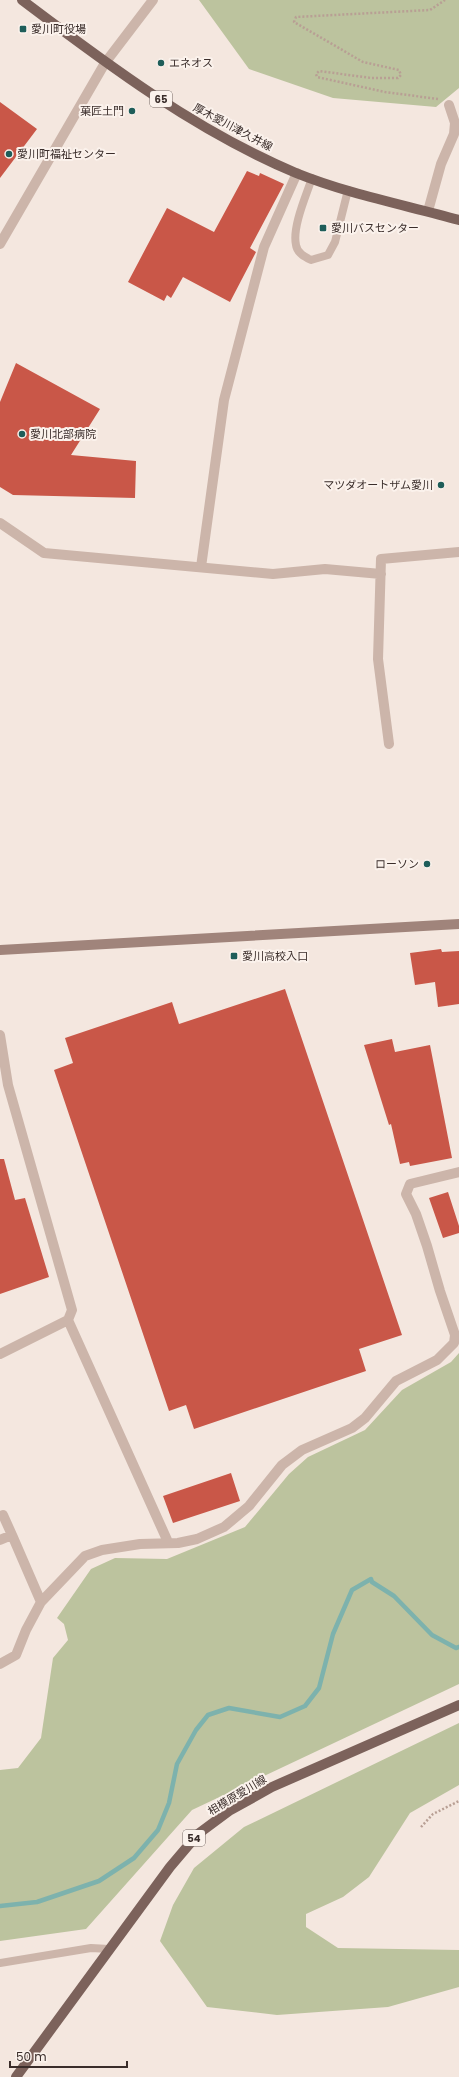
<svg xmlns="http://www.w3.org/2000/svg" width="459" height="2077" viewBox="0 0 459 2077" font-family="Poppins,'Noto Sans JP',sans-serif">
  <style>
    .green { fill: #bcc39e }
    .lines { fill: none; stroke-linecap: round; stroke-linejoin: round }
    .stream { stroke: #7db2ad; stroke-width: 4.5 }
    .building { fill: #c95748 }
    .path { stroke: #b89f94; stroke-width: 2.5; stroke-dasharray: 2 2; stroke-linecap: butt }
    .lane { stroke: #ccb5aa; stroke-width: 8 }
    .street { stroke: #ccb5aa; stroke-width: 10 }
    .secondary { stroke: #a0847b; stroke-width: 10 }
    .primary { stroke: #7c625b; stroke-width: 10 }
    .poi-dot { fill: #1e5d59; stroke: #fbf2ec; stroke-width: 1.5 }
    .labels { text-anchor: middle; stroke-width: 4; stroke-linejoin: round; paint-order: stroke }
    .shield { fill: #fbf2ec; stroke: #746864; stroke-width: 1 }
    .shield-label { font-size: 10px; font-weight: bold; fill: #3a2d2a }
    .poi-label { font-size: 11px; fill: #3a2d2a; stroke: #fbf2ec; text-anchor: start }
    .street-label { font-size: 11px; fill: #3a2d2a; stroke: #fbf2ec }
  </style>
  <rect width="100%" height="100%" fill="#f4e7df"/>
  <path class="green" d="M199,0H459V88L436,107L333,98L249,69Z
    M459,1353V1684L192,1810L86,1929L0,1941V1770L18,1768L41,1738L53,1658L68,1640L64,1624L57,1618L91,1569L115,1558L167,1559L245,1527L289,1474L308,1457L365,1430L402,1390L451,1362Z
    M459,1723V1785L410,1813L369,1877L343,1897L306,1914V1927L338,1948L459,1950V1987L388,2007L277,2015L207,2007L160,1941L173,1905L194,1868L244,1827Z"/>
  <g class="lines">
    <path class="stream" d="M0,1906L37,1902L99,1881L134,1858L158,1830L169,1803L177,1764L196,1730L208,1715L229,1708L280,1717L305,1706L319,1688L333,1634L352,1590L371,1579L372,1582L394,1596L432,1635L456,1648L459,1647"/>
  </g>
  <path class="building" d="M0,102L37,129L0,178Z
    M247,171L259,176L260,173L284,184L250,248L256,252L255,254L230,302L183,277L171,298L167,295L164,301L128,282L167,208L214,232Z
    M16,363L100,409L71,455L136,461L135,498L13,495L0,487V402Z
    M441,949L442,952L459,951V1004L438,1007L435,982L415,985L410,953Z
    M285,989L402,1335L359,1349L366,1371L194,1429L186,1405L169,1411L54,1070L73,1063L65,1038L172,1002L179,1024Z
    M392,1039L395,1052L430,1045L452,1158L410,1166L409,1162L400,1164L391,1124L389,1125L364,1045Z
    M0,1159H4L15,1200L25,1198L49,1277L0,1294Z
    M448,1192L459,1226V1233L443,1238L429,1198Z
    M231,1473L240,1501L173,1523L163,1496Z"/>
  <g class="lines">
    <path class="path" d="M438,99L385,92L317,77L316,74L319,71L371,78H398L401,75L399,70L363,62L294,22L296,17L430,10L445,0
      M421,1827L433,1814L459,1801"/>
    <path class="lane" d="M312,178C306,196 292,227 296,245C297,253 305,257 311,260L328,255L335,242L348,190
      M0,1963L91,1948L109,1949"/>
    <path class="street" d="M428,211L441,164L454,134L455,123L449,105
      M0,244L105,63L153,0
      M0,523L44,553L273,574L325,569L381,574
      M201,567L224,400L264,247L297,173
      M389,744L378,659L381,559L459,552
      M0,1035L8,1085L72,1310L68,1320L0,1354
      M68,1320L168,1542
      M3,1515L12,1535
      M0,1540L12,1535L41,1602
      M0,1664L16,1655L26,1630L41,1602L85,1556L102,1550L140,1544L178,1543L197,1539L224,1527L249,1506L282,1465L302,1450L352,1428L365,1418L396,1381L437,1360L454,1343L455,1335L440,1291L427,1246L416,1214L406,1194L410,1184L459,1172"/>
    <path class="secondary" d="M0,950L459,924"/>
    <path class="primary" d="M22,0C108,65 196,131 296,173C348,194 405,205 459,220
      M16,2077L170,1867L198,1834L229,1811L272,1787L459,1705"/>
  </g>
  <g class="poi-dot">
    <rect x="19" y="25" width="8" height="8" rx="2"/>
    <circle cx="161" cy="63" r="4"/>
    <circle cx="132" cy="111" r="4"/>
    <circle cx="9" cy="154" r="4"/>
    <rect x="319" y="224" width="8" height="8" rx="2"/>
    <circle cx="22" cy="434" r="4"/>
    <circle cx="441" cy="485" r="4"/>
    <circle cx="427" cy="864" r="4"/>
    <rect x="230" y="952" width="8" height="8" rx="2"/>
  </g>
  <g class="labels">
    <g class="shield">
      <rect x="150" y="91" width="22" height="16" rx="3"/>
      <rect x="183" y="1830" width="22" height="16" rx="3"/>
    </g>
    <g class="shield-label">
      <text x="161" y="103">65</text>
      <text x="194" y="1842">54</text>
    </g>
    <g class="poi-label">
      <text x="31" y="33">愛川町役場</text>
      <text x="169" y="67">エネオス</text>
      <text x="124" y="115" text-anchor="end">菓匠土門</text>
      <text x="17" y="158">愛川町福祉センター</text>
      <text x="331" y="232">愛川バスセンター</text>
      <text x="30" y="438">愛川北部病院</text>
      <text x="433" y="489" text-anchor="end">マツダオートザム愛川</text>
      <text x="419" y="868" text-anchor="end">ローソン</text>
      <text x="242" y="960">愛川高校入口</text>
    </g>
    <g class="street-label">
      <text transform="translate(233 127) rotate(28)" y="4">厚木愛川津久井線</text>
      <text transform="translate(237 1795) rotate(-31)" y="4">相模原愛川線</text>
    </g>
  </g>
  <path d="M10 2061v6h117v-6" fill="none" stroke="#3a2d2a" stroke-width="2"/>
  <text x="16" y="2061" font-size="12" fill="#3a2d2a" stroke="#fbf2ec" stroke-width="3" paint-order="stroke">50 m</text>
</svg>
